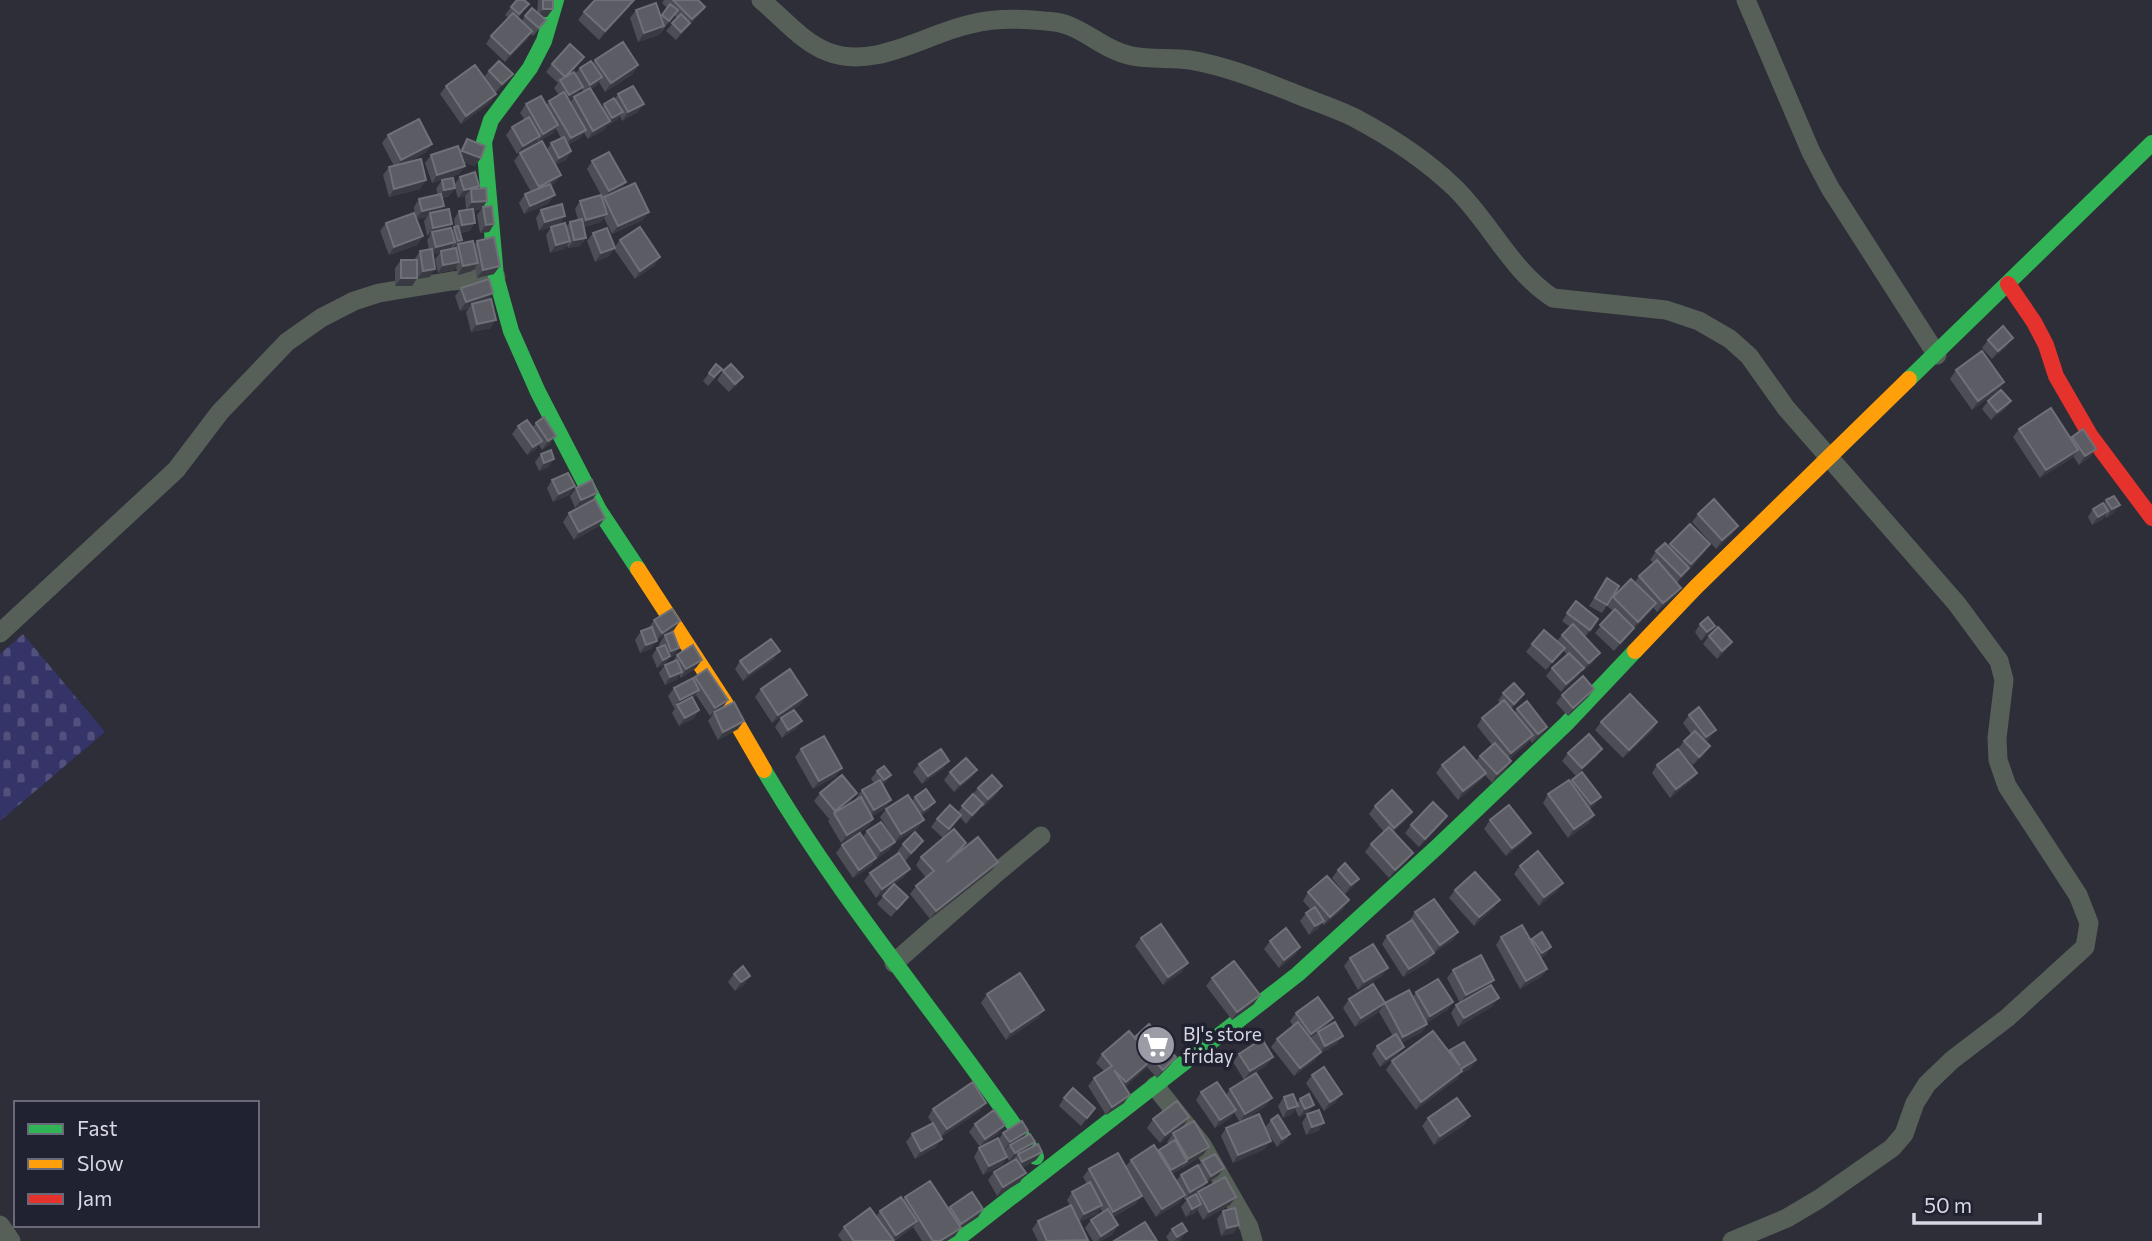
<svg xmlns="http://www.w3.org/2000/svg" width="2152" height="1241" viewBox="0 0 2152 1241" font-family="Commissioner,sans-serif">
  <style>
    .cemetery { fill: url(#cemetery-stones) }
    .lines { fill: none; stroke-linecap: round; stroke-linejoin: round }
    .street { stroke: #566058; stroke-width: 19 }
    .fast { stroke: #30b455; stroke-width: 16 }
    .slow { stroke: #ff9f0a; stroke-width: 16 }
    .jam { stroke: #e5322d; stroke-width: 16 }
    .wall { fill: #4c4d55; fill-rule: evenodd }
    .shaded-wall { fill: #3a3b42 }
    .building { fill: #5b5c64; stroke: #6f7078; stroke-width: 2 }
    .labels { text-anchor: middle; stroke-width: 7; stroke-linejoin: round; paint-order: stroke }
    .poi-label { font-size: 19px; fill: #d7d8e3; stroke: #202131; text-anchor: start }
  </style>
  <defs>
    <pattern id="cemetery-stones" width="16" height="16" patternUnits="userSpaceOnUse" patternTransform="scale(1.75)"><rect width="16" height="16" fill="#353468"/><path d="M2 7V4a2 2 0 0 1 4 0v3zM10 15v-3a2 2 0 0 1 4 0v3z" fill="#52517d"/></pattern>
  </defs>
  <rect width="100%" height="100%" fill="#2d2e37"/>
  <path class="cemetery" d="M23,634L105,732L0,821V654Z"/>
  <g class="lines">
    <path class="street" d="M761,0C783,18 802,42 828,52C875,70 925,34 971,24C999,17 1026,19 1055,22C1083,26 1104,51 1132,56C1151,60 1171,57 1190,60C1225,66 1258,79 1291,92C1312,101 1335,108 1355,118C1389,136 1427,161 1455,188C1490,222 1512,272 1553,298L1666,310L1699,321L1730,339L1749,356L1786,408L1957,604L1999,661L2004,680L1997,738L1998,760L2007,786L2078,895L2089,923L2085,947L2007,1018L1952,1060L1927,1084L1915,1103L1904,1134L1892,1148L1819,1199L1787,1218L1732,1241
      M1746,0L1811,152L1830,188L1937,355
      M0,633L176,470L220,412L287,342L321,318L354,301L379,293L452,281L496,277
      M894,963L994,875L1041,836
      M1155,1086L1202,1145L1249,1227L1253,1241
      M0,1225L11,1241"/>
    <path class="fast" d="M556,0L544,41L530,68L491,120L484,142L496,277L511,331L538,392L599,510L638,569
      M1909,379L2152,143
      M764,770C844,906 948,1026 1036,1157
      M955,1241L1298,974L1437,847L1566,724L1635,651"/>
    <path class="slow" d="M638,569L724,701L764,770
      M1635,651L1696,587L1909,379"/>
    <path class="jam" d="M2008,284L2034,322L2046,345L2056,376L2090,435L2152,518"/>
  </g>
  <path class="wall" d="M538,0H553L547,17H542L540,28L533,36L531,34L505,62L486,44L491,36L509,18L505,15L511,7L523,12L518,18L522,21L525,16L537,13Z
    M664,0H698L705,7L699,15L676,40L666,31L677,18L674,15L659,35L638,42L630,18L636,10L661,16L667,8L662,3Z
    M630,6L599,40L578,20L584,12Z
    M595,60L633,74L605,92L599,82L596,86L591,89L602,108L604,104L615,99L618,94L638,112L622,121L620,116L617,120L606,126L604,130L588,139L584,133L580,138L568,145L571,151L566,160L555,165V183L551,185L549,203L524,214L519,203L525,194L531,192L514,161L520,153L547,150L551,143L561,138L556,129L553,133L538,142L537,141L535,144L517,154L506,135L512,127L525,120L520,113L526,104L547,105L549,101L559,95L554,88L558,83L546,72L552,64L578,65L569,75L575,74L580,68L593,63ZM581,88L583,91L574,97L570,102L569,100Z
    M489,71L513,74L507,82L496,92L492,88L491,102L461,124L440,94L446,86L484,77Z
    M388,135L432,144L426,152L406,163L426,180L420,189L389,197L383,175L389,167L394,166L382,143Z
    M467,139L475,166L463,162L465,166L459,174L432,183L425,163L431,155L460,150Z
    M592,161L626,182L621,189L643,220L612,234L604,218L601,222L584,227L586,238L580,246L568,248L567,245L564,249L550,253L546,235L551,227H566L570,222L578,220L575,209L580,201L601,195L587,169Z
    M460,177L479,186L477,188L483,207L494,224L489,232L480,233L477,215L481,210H473L470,231L460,233V244L474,245L477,241L494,274L477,278L475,267L472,271L458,275L456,267L454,270L438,273L435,259L440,253L433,254L430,277L417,279L412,286H395V268L401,260H414L420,251L429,250L427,240L430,236H427L424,221L427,217L417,219L423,236L417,245L389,255L380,231L386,223L415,216L414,207L419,199L438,195L436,189L442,180L455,188L449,196L442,198L441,210L452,224L449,228L452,231L455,227L454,219L459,211L466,210L465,196L458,198L454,185Z
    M562,204L539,231L536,218L541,210Z
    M593,233L614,248L620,240L655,265L635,279L614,249L609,256L595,262L587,241Z
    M461,288L493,293L488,300L491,328L471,332L466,312L469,308L460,311L455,296Z
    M1988,340L2007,346L1992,359L1982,348Z
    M1956,370L1999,390L1972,410L1950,379Z
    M723,371L737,385L729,392L717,380Z
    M709,373L716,377L708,386L703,381Z
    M1988,401H2011L2005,409L1991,420L1982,409Z
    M536,423L550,444L542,450L539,445L536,449L527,455L512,434L518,426L532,428Z
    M2019,429L2071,439L2072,437L2090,457L2079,465L2073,456L2072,458L2040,478L2013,437Z
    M541,454L549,467L539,471L535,462Z
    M552,480L569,495L553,502L547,488Z
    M576,488L597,493L575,508L570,496Z
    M2106,500L2114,513L2106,518L2105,515L2103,519L2092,525L2088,517L2093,509L2104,503Z
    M569,513L605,518L599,526L574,540L563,522Z
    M1698,514L1738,526L1732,534L1716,549L1692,522Z
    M1670,544H1710L1704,553L1677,583L1681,588L1675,596L1657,612L1653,607L1614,651L1595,633L1613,611L1607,606L1613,597L1635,582L1639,576L1654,563L1650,560L1656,551L1668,547Z
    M1607,578V605L1602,613L1589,606Z
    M1576,601L1598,619L1585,637L1594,661L1583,671L1582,670L1578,676L1561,692L1546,676L1552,668L1567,655L1563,650L1546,670L1526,652L1532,644L1557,641L1562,635L1570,627L1562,621Z
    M654,620L674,630L657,640L651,649L640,653L635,640L641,631L648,629Z
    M1700,624L1710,634L1701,641L1695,632Z
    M665,635L674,656L670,657L664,665L657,668L652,656L657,648L660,647L659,644Z
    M1709,636L1726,650L1717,659L1703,644Z
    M677,655L696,668L681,678L679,675L676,680L665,685L659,673L665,665L673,661Z
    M774,659L743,681L735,669L740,661Z
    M695,677L728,700L722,708L738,729L718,740L708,721L713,714L710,716L696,695L693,698L699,710L694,718L679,726L672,713L675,708H674L668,696L674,688L693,679Z
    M761,689L801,704L772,723L755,697Z
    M1594,689L1588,697L1568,716L1556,703L1562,695Z
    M1503,693L1518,702L1511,709L1514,713L1517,709L1547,727L1542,735L1532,743L1530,740L1527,744L1509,759L1511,761L1506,769L1492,783L1485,775L1480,781L1458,800L1436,773L1442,765L1476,761L1480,756L1492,745L1477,726L1482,718L1500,703L1498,701Z
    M1689,715L1710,738L1706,742L1704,755L1693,765L1679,750L1697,773L1691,781L1670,798L1652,773L1657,765L1678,749L1684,741L1691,734L1683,723Z
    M781,718L802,721L796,729L782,738L775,727Z
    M1601,722H1657L1652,731L1623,758L1595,730Z
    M801,749L836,776L813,789L795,757Z
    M1602,749L1596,757L1576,776L1562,761L1568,753Z
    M919,764L943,769L922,784L913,772Z
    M884,766L885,783L883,785L886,808L872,816L873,819L868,827L841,843L828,821L830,819H829L814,801L820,793L851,801L845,806L857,799L856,798L862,790L874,783L871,779L877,771Z
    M977,770L971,778L954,792L944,780L950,772Z
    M1572,780L1595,805L1590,809L1594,815L1589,823L1568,838L1543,803L1548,794L1570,782Z
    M1002,786L997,794L983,807L982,806L966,824L960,817L943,838L931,827L937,819L958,812L978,788Z
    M915,797L929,810L921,816L918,828L895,842L889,850L875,859L871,866L853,878L836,853L842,845L863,837L867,831L893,838L880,817L886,809L912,801Z
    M1375,806L1406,820L1393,832L1407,861L1389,878L1365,852L1371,844L1384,832L1369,814Z
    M1447,816L1441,824L1419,847L1405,833L1411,825Z
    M1490,820L1531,833L1525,841L1506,856L1484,829Z
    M966,843L961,850L992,870L930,919L910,894L916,886L926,878L916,865L921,857Z
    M903,844L917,849L905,861L902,858L904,877L894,884L908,897L891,917L877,904L891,887L876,898L864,881L870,873L898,853L897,852Z
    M1520,866L1563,883L1557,891L1539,906L1514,874Z
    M1338,870L1353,887L1345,894L1332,878Z
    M1455,890L1494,908L1474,926L1449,898Z
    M1308,892L1343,909L1324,925L1322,923L1318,929L1309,935L1300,921L1306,913L1311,910L1303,901Z
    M1415,912L1458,932L1453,940L1434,953L1428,962L1403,977L1382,944L1387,936L1410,921V920Z
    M1501,937L1531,941L1532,939L1546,955L1541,958L1547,969L1541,977L1520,989L1496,945Z
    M1141,938L1182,972L1163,985L1135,946Z
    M1270,941L1300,947L1295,955L1279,968L1264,949Z
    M1350,958L1382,976L1358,990L1344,966Z
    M1453,970L1490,986L1493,1006L1458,1027L1451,1013L1456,1005L1460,1003L1447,978Z
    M734,974L745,984L735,991L728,982Z
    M1212,978L1254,1004L1232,1020L1206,986Z
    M1416,992L1453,1002L1447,1010L1427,1023V1024L1422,1032L1401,1043L1398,1055L1380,1067L1372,1054L1377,1046L1393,1036L1379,1012L1355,1027L1343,1008L1349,999L1385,1003L1413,997Z
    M987,994L1044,1010L1038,1018L1006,1040L981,1003Z
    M1296,1013L1333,1018L1327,1026L1337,1044L1319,1054L1315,1060L1294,1076L1271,1047L1277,1039L1293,1026L1290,1021Z
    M1136,1036L1159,1050L1151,1057L1153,1059L1176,1057L1170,1065L1157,1078L1147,1067L1125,1087L1124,1103L1106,1115L1088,1086L1094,1078L1104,1071L1096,1063L1102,1054L1135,1038Z
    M1450,1050L1476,1060L1470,1069L1460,1074L1457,1079L1416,1110L1386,1070L1392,1061L1449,1052Z
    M1239,1054L1273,1057L1267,1065L1244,1080L1233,1062Z
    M1312,1075L1336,1102L1324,1111L1306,1083Z
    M1230,1089L1266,1106L1242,1121L1265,1128L1271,1120L1290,1134L1284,1142L1277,1147L1265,1128V1149L1233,1163L1221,1136L1226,1128L1240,1122L1234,1113L1230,1118L1215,1128L1196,1100L1201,1092L1226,1095Z
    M1284,1097L1297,1103L1300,1099L1308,1113L1299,1117L1295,1109L1292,1114L1283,1118L1278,1106Z
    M1064,1098L1095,1108L1081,1126L1059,1106Z
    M933,1109L980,1111L941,1137L936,1147L915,1159L906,1142L912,1134L932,1123L928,1117Z
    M1307,1114L1324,1123L1318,1131L1306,1135L1302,1123Z
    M1428,1118L1464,1125L1434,1145L1422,1126Z
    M1153,1119L1184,1125L1160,1143L1147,1128Z
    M975,1124L999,1133L980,1147L969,1132Z
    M1003,1133L1024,1138L1031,1147L1036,1160L1022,1168L1020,1182L997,1196L988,1180L994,1172L1014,1160L1015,1158L1009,1161L1007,1157L1002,1165L983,1175L974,1157L979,1148L998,1140Z
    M1173,1133L1203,1155L1172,1174L1176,1181L1181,1175L1198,1166L1202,1161L1224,1168L1218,1176L1207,1182L1202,1190L1230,1205L1203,1220L1197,1209L1195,1213L1186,1217L1181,1207L1187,1199L1185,1200L1183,1197L1179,1203L1156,1217L1135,1184L1136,1204L1113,1217V1234L1101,1241H1093L1085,1228L1091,1220L1103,1213L1100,1208L1097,1214L1079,1222L1087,1241H1038L1032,1229L1038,1221L1070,1206L1067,1200L1072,1192L1087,1184L1083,1177L1089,1169L1125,1167L1131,1160L1158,1151L1169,1144L1167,1142Z
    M905,1197L948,1209L950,1207L983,1209L978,1217L960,1229L955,1236L947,1241H922L913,1227L911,1229L894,1241H842L838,1235L844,1227L876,1217L880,1211L903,1200Z
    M1223,1211L1234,1233L1221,1236L1217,1219Z
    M1172,1229L1181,1240L1179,1241H1169L1166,1237Z"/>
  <path class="shaded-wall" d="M634,0L630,6L599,40L605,31Z
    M705,7L699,15L676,40L692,19Z
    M543,9H553L547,17H537Z
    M664,26L659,35L638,42L644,33Z
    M532,31L527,40L505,62L510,54Z
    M638,65L633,74L605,92L611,83Z
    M513,74L507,82L496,92L502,84Z
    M602,77L596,86L584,93L590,85Z
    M583,87L577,95L563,103L569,95Z
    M496,94L491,102L461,124L466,116Z
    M644,104L638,112L622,121L628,112Z
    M623,112L617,120L607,126L612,118Z
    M610,121L604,130L588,139L593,131Z
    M558,125L553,133L538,142L543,134Z
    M586,130L580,138L566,146L571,138Z
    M540,136L535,144L517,154L523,146Z
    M432,144L426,152L396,168L401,160Z
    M462,151L481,158L475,166L456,159Z
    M571,151L566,160L554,166L559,158Z
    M465,166L459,174L432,183L437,175Z
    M561,175L555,183L533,195L539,187Z
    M426,180L420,189L389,197L394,189Z
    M626,182L620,190L604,200L609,191Z
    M479,186L473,194L471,189L465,196L458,198L464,190Z
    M455,188L449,196L438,198L444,190Z
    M555,195L549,203L524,214L530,206Z
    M487,201L481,210L466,211L472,202Z
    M444,206L438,214L430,213L427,217L416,219L422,211Z
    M649,212L643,220L612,234L618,226Z
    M607,214L601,222L580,228L586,220Z
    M565,216L560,225L539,231L545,222Z
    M475,223L470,231L456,233L462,225Z
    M452,224L447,232H432L430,236H427L433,228Z
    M494,224L489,232L480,233L486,225Z
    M423,236L417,245L389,255L394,247Z
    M586,238L580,246L568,248L574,240Z
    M462,240L458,246V244L455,249H452L458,241Z
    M570,241L564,249L550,253L556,245Z
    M455,242L449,251H441L440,253L430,255L436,247Z
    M615,248L609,256L595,262L601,253Z
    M660,257L655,265L635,279L640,271Z
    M459,262L454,270L438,273L443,265Z
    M478,263L472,271L458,275L463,266Z
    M500,266L494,274L477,278L483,270Z
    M435,269L430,277L417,279L423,271Z
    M401,278H417L412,286H395Z
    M493,293L488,301L472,304L469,308L460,311L466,302Z
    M496,320L491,328L471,332L477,324Z
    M2013,338L2007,346L1992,359L1998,351Z
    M743,377L737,385L729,392L735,384Z
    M2004,382L1999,390L1972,410L1978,401Z
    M2011,401L2005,409L1991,420L1997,412Z
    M556,436L550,444L542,450L548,441Z
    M542,441L536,449L527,455L533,447Z
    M2096,449L2090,457L2079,465L2085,456Z
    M2078,450L2072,458L2040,478L2046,470Z
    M554,459L549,467L539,471L544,463Z
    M575,486L569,495L553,502L559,494Z
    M597,493L592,501L575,508L581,500Z
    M2120,505L2114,513L2106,518L2112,509Z
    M2108,511L2103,519L2092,525L2098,517Z
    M605,518L599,526L574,540L579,532Z
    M1738,526L1732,534L1716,549L1722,540Z
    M1710,544L1704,553L1686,572L1689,568L1684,576L1675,585L1691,564Z
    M1681,588L1675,596L1657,612L1663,603Z
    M1656,603L1651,611L1614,651L1638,622Z
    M680,621L674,630L656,641L662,633Z
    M1715,626L1710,634L1701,641L1707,632Z
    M657,641L651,649L640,653L646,645Z
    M1732,642L1726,650L1717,659L1722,651Z
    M679,648L674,656L670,657L664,665L657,668L671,651Z
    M780,651L774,659L743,681L749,673Z
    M1600,653L1594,661L1583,671L1589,663Z
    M702,660L696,668L681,678L686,669Z
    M1584,668L1578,676L1561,692L1566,684Z
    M682,672L676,680L665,685L670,677Z
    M1594,689L1588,697L1568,716L1573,708Z
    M699,690L693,698L677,705L674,708L680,700Z
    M1524,694L1518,702L1508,712L1514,704Z
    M807,695L801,704L772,723L778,715Z
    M728,700L722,708L710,716L715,708Z
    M699,710L694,718L679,726L685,718Z
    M744,721L738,729L718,740L723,732Z
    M802,721L796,729L782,738L788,730Z
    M1657,722L1652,731L1623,758L1629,750Z
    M1547,727L1542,735L1532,743L1538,734Z
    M1716,730L1710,738L1701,746L1706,737Z
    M1533,735L1527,744L1506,761L1511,753Z
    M1710,746L1704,755L1693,765L1699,757Z
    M1602,749L1596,757L1576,776L1582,768Z
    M949,761L943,769L922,784L928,776Z
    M1511,761L1506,769L1492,783L1497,774Z
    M842,768L836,776L813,789L819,781Z
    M977,770L971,778L954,792L960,784Z
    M1486,773L1480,781L1458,800L1463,791Z
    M1697,773L1691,781L1670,798L1676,789Z
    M891,775L885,783L878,788L884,780Z
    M1002,786L997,794L983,807L988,799Z
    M857,793L851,801L835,815L834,813L829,819L835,811Z
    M1601,797L1595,805L1586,813L1591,804Z
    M891,800L886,808L868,819L874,810Z
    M935,802L929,810L918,818L924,810Z
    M983,804L978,812L966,824L972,815Z
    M1412,812L1406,820L1388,836L1394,828Z
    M1594,815L1589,823L1568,838L1574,829Z
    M1447,816L1441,824L1419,847L1425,839Z
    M873,819L868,827L841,843L847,835Z
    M924,820L918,828L895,842L901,834Z
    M1531,833L1525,841L1506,856L1512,848Z
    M923,841L917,849L905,861L911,853Z
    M895,842L889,850L876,860L881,851Z
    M1413,853L1407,861L1389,878L1395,870Z
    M876,858L871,866L853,878L859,870Z
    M998,862L992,870L930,919L936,911Z
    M910,869L904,877L876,898L882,889Z
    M1359,879L1353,887L1345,894L1351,885Z
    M1563,883L1557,891L1539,906L1544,897Z
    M1349,900L1343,909L1324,925L1330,917Z
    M1500,900L1494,908L1474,926L1479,917Z
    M1324,921L1318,929L1309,935L1315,926Z
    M1458,932L1453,940L1434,953L1440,945Z
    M1300,947L1295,955L1279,968L1284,960Z
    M1551,947L1546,955L1536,961L1542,953Z
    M1434,953L1428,962L1403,977L1409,969Z
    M1188,963L1182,972L1163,985L1168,977Z
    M1388,968L1382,976L1358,990L1364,982Z
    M1547,969L1541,977L1520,989L1526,981Z
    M750,976L745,984L735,991L741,982Z
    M1494,980L1488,989L1460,1003L1466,995Z
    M1260,995L1254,1004L1232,1020L1237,1012Z
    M1499,998L1493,1006L1458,1027L1464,1018Z
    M1453,1002L1447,1010L1425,1024L1430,1016Z
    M1385,1003L1379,1012L1355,1027L1361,1018Z
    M1044,1010L1038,1018L1006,1040L1011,1032Z
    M1333,1018L1327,1026L1318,1032L1305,1042L1311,1034Z
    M1427,1024L1422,1032L1398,1045L1403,1037Z
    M1343,1036L1337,1044L1319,1054L1325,1046Z
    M1165,1042L1159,1050L1146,1062L1151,1054Z
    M1404,1047L1398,1055L1380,1067L1386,1059Z
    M1321,1052L1315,1060L1294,1076L1300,1068Z
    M1176,1057L1170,1065L1157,1078L1163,1070Z
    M1273,1057L1267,1065L1244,1080L1250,1071Z
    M1153,1059L1147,1067L1120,1091L1126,1082Z
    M1476,1060L1470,1069L1460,1074L1457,1079L1416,1110L1421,1102L1461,1069Z
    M1342,1094L1336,1102L1324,1111L1330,1102Z
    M1130,1095L1124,1103L1106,1115L1112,1107Z
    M1272,1098L1266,1106L1240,1122L1245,1114Z
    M986,1103L980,1111L941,1137L947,1129Z
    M1314,1105L1308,1113L1299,1117L1305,1109Z
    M1298,1106L1292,1114L1283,1118L1288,1109Z
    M1236,1110L1230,1118L1215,1128L1220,1120Z
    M1470,1116L1464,1125L1434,1145L1440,1136Z
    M1189,1117L1184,1125L1160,1143L1165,1135Z
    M1324,1123L1318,1131L1306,1135L1312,1127Z
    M1005,1125L999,1133L980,1147L985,1139Z
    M1028,1131L1023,1139L1010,1145L1004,1151L1010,1142Z
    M1290,1134L1284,1142L1277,1147L1282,1139Z
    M942,1139L936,1147L915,1159L921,1151Z
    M1271,1141L1265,1149L1233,1163L1238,1155Z
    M1035,1142L1029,1150L1018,1154L1015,1158L1009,1161L1015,1153Z
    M1209,1147L1203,1155L1183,1168L1188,1159Z
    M1042,1152L1036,1160L1016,1171L1022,1162Z
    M1007,1157L1002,1165L983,1175L989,1166Z
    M1187,1161L1181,1169L1165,1179L1171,1170Z
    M1224,1168L1218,1176L1205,1184L1211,1176Z
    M1026,1173L1020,1182L997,1196L1003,1187Z
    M1207,1182L1202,1191L1185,1200L1190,1192Z
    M1185,1195L1179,1203L1156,1217L1162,1209Z
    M1142,1196L1136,1204L1107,1220L1113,1212Z
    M1236,1197L1230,1205L1203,1220L1209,1212Z
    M1201,1204L1195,1213L1186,1217L1192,1209Z
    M1102,1205L1097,1214L1078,1223L1084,1214Z
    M983,1209L978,1217L960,1229L955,1236L947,1241H940L956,1231L961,1224Z
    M917,1221L911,1229L892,1241L896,1235Z
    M1118,1225L1113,1234L1101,1241H1098L1101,1236Z
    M1239,1225L1234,1233L1221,1236L1227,1228Z
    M1187,1231L1181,1240L1175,1241L1177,1237Z"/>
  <path class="building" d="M517,0H524L529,4L519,14L511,7Z
    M543,0H553V9H543Z
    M595,0H634L605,31L584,12Z
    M673,0H698L705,7L692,19Z
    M656,3L664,26L644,33L636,10Z
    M670,4L678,10L669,21L662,15Z
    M532,8L546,20L539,28L525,16Z
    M513,13L532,31L510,54L491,36Z
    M681,14L690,23L681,32L672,23Z
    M623,42L638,65L611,83L595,60Z
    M570,44L584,57L565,77L552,64Z
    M499,61L513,74L502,84L489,71Z
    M591,61L602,77L590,85L580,68Z
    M475,65L496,94L466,116L446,86Z
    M574,72L583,87L569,95L560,80Z
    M633,86L644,104L628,112L618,94Z
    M590,88L610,121L593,131L574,97Z
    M564,92L586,130L571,138L549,101Z
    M541,96L558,125L543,134L526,104Z
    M614,98L623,112L612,118L604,104Z
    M529,117L540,136L523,146L512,127Z
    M419,119L432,144L401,160L388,135Z
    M564,137L571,151L559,158L551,143Z
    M467,139L485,146L481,158L462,151Z
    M542,141L561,175L539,187L520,153Z
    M458,146L465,166L437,175L431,155Z
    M609,152L626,182L609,191L592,161Z
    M421,159L426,180L394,189L389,167Z
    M475,172L479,186L464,190L460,177Z
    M453,178L455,188L444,190L442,180Z
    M635,183L649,212L618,226L604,197Z
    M550,184L555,195L530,206L525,194Z
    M486,188L487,201L472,202L471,189Z
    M441,194L444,206L422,211L419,199Z
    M601,195L607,214L586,220L580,201Z
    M562,204L565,216L545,222L541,210Z
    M492,206L494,224L486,225L483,207Z
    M449,209L452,224L433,228L430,213Z
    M473,209L475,223L462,225L459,211Z
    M414,213L423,236L394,247L386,223Z
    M582,219L586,238L574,240L570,222Z
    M565,223L570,241L556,245L551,227Z
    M458,226L462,240L458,241L454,227Z
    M640,227L660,257L640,271L620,240Z
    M451,228L455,242L436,247L432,232Z
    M607,228L615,248L601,253L593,233Z
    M494,237L500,266L483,270L477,241Z
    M473,241L478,263L463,266L458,244Z
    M456,248L459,262L443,265L441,251Z
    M432,249L435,269L423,271L420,251Z
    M401,260H417V278H401Z
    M489,279L493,293L466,302L461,288Z
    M491,299L496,320L477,324L472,304Z
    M2003,326L2013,338L1998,351L1988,340Z
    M1982,351L2004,382L1978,401L1956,370Z
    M716,364L722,369L714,377L709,373Z
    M731,364L743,377L735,384L723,371Z
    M2001,390L2011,401L1997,412L1988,401Z
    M2051,408L2078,450L2046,470L2019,429Z
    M544,417L556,436L548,441L536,423Z
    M527,420L542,441L533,447L518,426Z
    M2083,429L2096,449L2085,456L2072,437Z
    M551,450L554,459L544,463L541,454Z
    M568,473L575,486L559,494L552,480Z
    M592,480L597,493L581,500L576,488Z
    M2114,496L2120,505L2112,509L2106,500Z
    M595,499L605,518L579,532L569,513Z
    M1714,499L1738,526L1722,540L1698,514Z
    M2103,503L2108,511L2098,517L2093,509Z
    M1690,524L1710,544L1691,564L1670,544Z
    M1665,543L1689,568L1681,576L1656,551Z
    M1657,560L1681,588L1663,603L1639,576Z
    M1607,578L1619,586L1607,605L1595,598Z
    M1631,579L1656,603L1638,622L1613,597Z
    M1576,601L1598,619L1590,630L1567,613Z
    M672,609L680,621L662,633L654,620Z
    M1615,609L1634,628L1620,643L1600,625Z
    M1708,617L1715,626L1707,632L1700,624Z
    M1573,624L1600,653L1589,663L1562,635Z
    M652,627L657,641L646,645L641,631Z
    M1718,627L1732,642L1722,651L1709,636Z
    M1544,630L1565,648L1552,662L1532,644Z
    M673,632L679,648L671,651L665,635Z
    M771,639L780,651L749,673L740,661Z
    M665,645L670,656L663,660L657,648Z
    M693,645L702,660L686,669L677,655Z
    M1569,653L1584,668L1566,684L1552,668Z
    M677,660L682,672L670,677L665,665Z
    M707,669L728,700L715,708L695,677Z
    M790,669L807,695L778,715L761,689Z
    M1583,676L1594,689L1573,708L1562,695Z
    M693,678L699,690L680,700L674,688Z
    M1514,683L1524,694L1514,704L1503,693Z
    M1630,694L1657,722L1629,750L1601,722Z
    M692,697L699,710L685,718L677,705Z
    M1504,700L1533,735L1511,753L1482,718Z
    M1527,701L1547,727L1538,734L1517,709Z
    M734,702L744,721L723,732L714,712Z
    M1699,707L1716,730L1706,737L1689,715Z
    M794,710L802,721L788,730L781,718Z
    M1695,731L1710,746L1699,757L1684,741Z
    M1589,734L1602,749L1582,768L1568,753Z
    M824,736L842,768L819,781L801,749Z
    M1495,743L1511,761L1497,774L1480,756Z
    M1464,747L1486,773L1463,791L1442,765Z
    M941,749L949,761L928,776L919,764Z
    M1678,749L1697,773L1676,789L1657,765Z
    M966,758L977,770L960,784L950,772Z
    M884,766L891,775L884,780L877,771Z
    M1582,772L1601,797L1591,804L1572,780Z
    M842,775L857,793L835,811L820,793Z
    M992,775L1002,786L988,799L978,788Z
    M880,780L891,800L874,810L862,790Z
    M1569,780L1594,815L1574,829L1548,794Z
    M926,789L935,802L924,810L915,797Z
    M1392,790L1412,812L1394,828L1375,806Z
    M973,794L983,804L972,815L962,806Z
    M908,795L924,820L901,834L886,809Z
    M861,797L873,819L847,835L834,813Z
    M1433,802L1447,816L1425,839L1411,825Z
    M950,805L961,815L949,829L937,819Z
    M1509,805L1531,833L1512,848L1490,820Z
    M881,822L895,842L881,851L867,831Z
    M1389,827L1413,853L1395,870L1371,844Z
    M954,829L966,843L947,862L978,837L998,862L936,911L916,886L934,871L921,857Z
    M915,832L923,841L911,853L903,844Z
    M860,833L876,858L859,870L842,845Z
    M1538,851L1563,883L1544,897L1520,866Z
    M899,853L910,869L882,889L870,873Z
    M1345,863L1359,879L1351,885L1338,870Z
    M1475,872L1500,900L1479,917L1455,890Z
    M1327,876L1349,900L1330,917L1308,892Z
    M894,884L908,897L897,909L883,896Z
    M1434,899L1458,932L1440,945L1415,912Z
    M1315,907L1324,921L1315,926L1306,913Z
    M1412,920L1434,953L1409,969L1387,936Z
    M1161,924L1188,963L1168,977L1141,938Z
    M1522,925L1547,969L1526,981L1501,937Z
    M1286,928L1300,947L1284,960L1270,941Z
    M1542,932L1551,947L1542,953L1532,939Z
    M1373,944L1388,968L1364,982L1350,958Z
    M1481,955L1494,980L1466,995L1453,970Z
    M1234,961L1260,995L1237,1012L1212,978Z
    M743,966L750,976L741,982L734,974Z
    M1020,973L1044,1010L1011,1032L987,994Z
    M1438,979L1453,1002L1430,1016L1416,992Z
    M1373,984L1385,1003L1361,1018L1349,999Z
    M1491,985L1499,998L1464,1018L1456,1005Z
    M1409,990L1427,1024L1403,1037L1385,1003Z
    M1318,997L1333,1018L1311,1034L1296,1013Z
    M1298,1022L1321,1052L1300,1068L1277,1039Z
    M1335,1022L1343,1036L1325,1046L1318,1032Z
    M1149,1024L1165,1042L1151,1054L1136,1036Z
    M1129,1031L1153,1059L1126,1082L1114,1070L1130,1095L1112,1107L1094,1078L1112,1066L1102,1054Z
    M1433,1031L1460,1066L1450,1050L1464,1042L1476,1060L1461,1069L1462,1071L1421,1102L1392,1061Z
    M1396,1034L1404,1047L1386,1059L1377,1046Z
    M1262,1039L1273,1057L1250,1071L1239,1054Z
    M1166,1047L1176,1057L1163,1070L1153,1059Z
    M1324,1067L1342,1094L1330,1102L1312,1075Z
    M1256,1073L1272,1098L1245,1114L1230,1089Z
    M973,1082L986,1103L947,1129L933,1109Z
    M1217,1082L1236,1110L1220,1120L1201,1092Z
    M1073,1088L1095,1108L1087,1118L1064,1098Z
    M1293,1094L1298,1106L1288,1109L1284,1097Z
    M1309,1094L1314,1105L1305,1109L1300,1099Z
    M1457,1098L1470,1116L1440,1136L1428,1118Z
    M1177,1101L1189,1117L1165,1135L1153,1119Z
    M994,1110L1005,1125L985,1139L975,1124Z
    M1319,1110L1324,1123L1312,1127L1307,1114Z
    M1259,1114L1271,1141L1238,1155L1226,1128Z
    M1278,1115L1290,1134L1282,1139L1271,1120Z
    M1022,1121L1028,1131L1010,1142L1003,1133Z
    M1194,1121L1209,1147L1188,1159L1173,1133Z
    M933,1123L942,1139L921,1151L912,1134Z
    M1030,1134L1035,1142L1015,1153L1010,1145Z
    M998,1138L1007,1157L989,1166L979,1148Z
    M1175,1140L1187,1161L1171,1170L1159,1150Z
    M1038,1144L1042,1152L1022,1162L1018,1154Z
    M1154,1145L1185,1195L1162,1209L1131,1160Z
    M1118,1153L1142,1196L1113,1212L1089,1169Z
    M1215,1154L1224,1168L1211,1176L1202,1161Z
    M1016,1159L1026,1173L1003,1187L994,1172Z
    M1198,1165L1207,1182L1190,1192L1181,1175Z
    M1225,1177L1236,1197L1209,1212L1198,1192Z
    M930,1181L961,1228L940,1241H933L905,1197Z
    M1090,1182L1102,1205L1084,1214L1072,1192Z
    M972,1192L983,1209L961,1224L950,1207Z
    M1196,1194L1201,1204L1192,1209L1187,1199Z
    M901,1197L917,1221L896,1235L880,1211Z
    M1071,1205L1088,1240L1047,1241L1038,1221Z
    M870,1208L894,1241H854L844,1227Z
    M1235,1208L1239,1225L1227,1228L1223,1211Z
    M1108,1209L1118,1225L1101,1236L1091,1220Z
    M1145,1222L1157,1241H1114Z
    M1182,1223L1187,1231L1177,1237L1172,1229Z"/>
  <defs>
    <symbol id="supermarket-disc" viewBox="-11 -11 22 22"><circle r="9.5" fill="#9c9ca7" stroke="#202131"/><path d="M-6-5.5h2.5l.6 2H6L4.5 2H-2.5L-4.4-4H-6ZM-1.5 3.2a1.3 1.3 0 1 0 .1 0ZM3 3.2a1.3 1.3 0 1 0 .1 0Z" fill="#fff"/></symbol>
  </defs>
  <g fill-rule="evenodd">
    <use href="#supermarket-disc" x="1134" y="1023" width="44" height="44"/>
  </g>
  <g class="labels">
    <g class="poi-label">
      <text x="1183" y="1041">BJ's store<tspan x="1183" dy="22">friday</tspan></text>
    </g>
  </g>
  <rect x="14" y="1101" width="245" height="126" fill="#202131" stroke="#696a78" stroke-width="2"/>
  <rect x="28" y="1124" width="35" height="10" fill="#30b455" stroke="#696a78" stroke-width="2"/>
  <text x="77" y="1136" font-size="21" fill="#d7d8e3">Fast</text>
  <rect x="28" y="1159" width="35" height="10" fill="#ff9f0a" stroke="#696a78" stroke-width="2"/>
  <text x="77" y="1171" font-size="21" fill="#d7d8e3">Slow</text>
  <rect x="28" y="1194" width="35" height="10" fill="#e5322d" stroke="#696a78" stroke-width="2"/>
  <text x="77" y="1206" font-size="21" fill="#d7d8e3">Jam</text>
  <path d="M1914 1213v10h126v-10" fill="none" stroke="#d7d8e3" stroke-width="3.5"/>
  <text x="1924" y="1213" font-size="21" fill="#d7d8e3" stroke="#202131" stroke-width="5" paint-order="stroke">50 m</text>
</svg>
